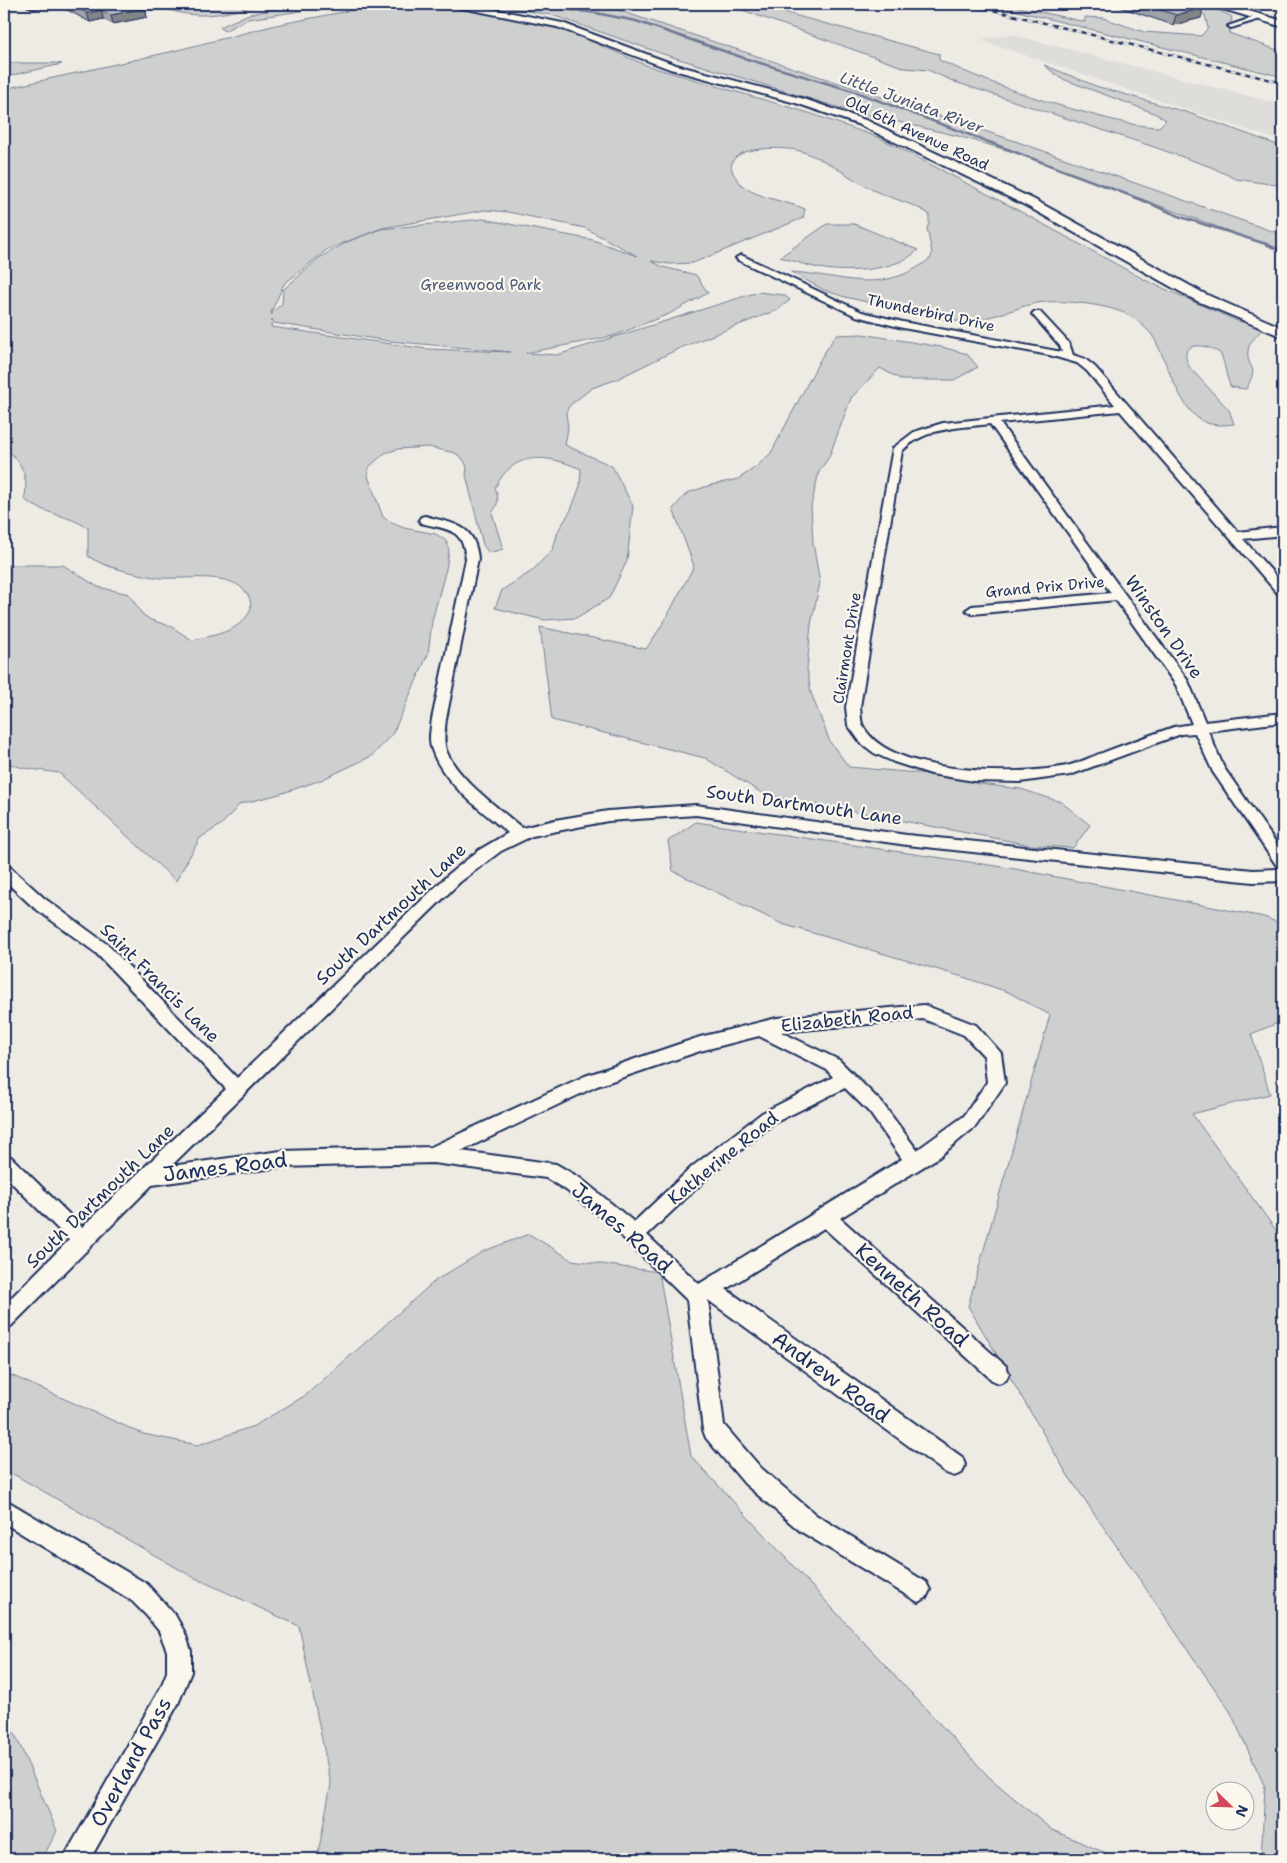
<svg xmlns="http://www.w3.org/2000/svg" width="1287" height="1863" viewBox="0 0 1287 1863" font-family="'Shantell Sans',sans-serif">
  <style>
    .built { fill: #deddda }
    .green { fill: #cecfcf; stroke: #747f96; fill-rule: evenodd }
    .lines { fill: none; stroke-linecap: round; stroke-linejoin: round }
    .stream { stroke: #6d7892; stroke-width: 2.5 }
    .minor-casing { stroke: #1b2f5e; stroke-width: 4 }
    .secondary-casing { stroke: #1b2f5e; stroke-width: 4 }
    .minor { fill: #fbf7ec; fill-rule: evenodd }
    .secondary { fill: #fbf7ec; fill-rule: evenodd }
    .rail-casing { stroke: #1b2f5e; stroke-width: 2.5 }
    .rail { stroke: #fbf7ec; stroke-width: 2; stroke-dasharray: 5; stroke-linecap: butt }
    .wall { fill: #9fa2a8; stroke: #1b2f5e }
    .shaded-wall { fill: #828488; stroke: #1b2f5e }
    .building { fill: #b9bcc3; stroke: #1b2f5e }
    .labels { text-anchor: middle; stroke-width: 4.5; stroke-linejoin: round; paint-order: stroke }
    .far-street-label { font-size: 15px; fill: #1b2f5e; stroke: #fbf7ec }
    .far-park-label { font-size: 15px; fill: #48577a; stroke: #fbf7ec }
    .far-water-label { font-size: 16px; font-style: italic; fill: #445378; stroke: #fbf7ec }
    .street-label { font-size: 18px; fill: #1b2f5e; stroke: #fbf7ec }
    .near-street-label { font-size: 21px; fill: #1b2f5e; stroke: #fbf7ec }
  </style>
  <rect width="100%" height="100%" fill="#eeebe4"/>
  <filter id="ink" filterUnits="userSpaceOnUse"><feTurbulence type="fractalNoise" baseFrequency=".02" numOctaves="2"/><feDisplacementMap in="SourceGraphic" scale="10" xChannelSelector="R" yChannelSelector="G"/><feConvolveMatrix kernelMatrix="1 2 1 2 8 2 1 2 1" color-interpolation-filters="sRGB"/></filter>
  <g filter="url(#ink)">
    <path class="built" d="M1010,34L1283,105V142L980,40Z"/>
    <path class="green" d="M159,4H261C224,14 196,22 159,6Z
      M367,4H436L556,26L648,66L809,113L880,138L1012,207L1147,281L1235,320L1253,325L1261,330C1257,336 1248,343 1248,351C1246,370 1261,363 1246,389L1231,387C1225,376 1226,364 1220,353C1213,349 1204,345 1195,346C1182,348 1185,361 1191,369L1229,410L1234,424C1225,425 1216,426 1207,423C1179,414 1167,358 1152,335C1147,329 1138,321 1132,317C1112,304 1055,298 1032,304C1023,306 1015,310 1006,312C989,318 968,322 950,321L845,297L824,290L791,272C845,275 881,297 931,258L932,253L927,228L929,224V214C911,202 891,199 873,190C847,177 825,157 796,150C781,147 721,145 733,173C736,177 738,182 742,185C756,198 787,201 805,209L803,218L693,263L669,264L651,261L663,267L696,275L708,293L669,314L613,336L526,353L557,355L758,292L784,295L790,300L777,310L680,348L615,380L592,388L569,406L566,413L568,428L565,445L612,466L633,506L627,561L609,598L576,618L544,620L495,608L502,590L532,571L553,549L558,531L571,510L580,486L581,469C548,455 514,449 495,488C499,498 499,504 492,513L503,549L489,553L483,545L466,475L467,467L463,459L455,453L428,447L398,449L385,453L369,467L368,476L383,517L392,523L404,528L436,534L446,541L449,550L446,569L432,621L428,654L393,733L372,756L321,780L280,794L240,804L222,824L200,838L176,881L59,773L23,768L4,762V565H63L98,587L129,594L142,614L151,620L170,626L192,640C212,636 238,632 249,613C252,608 251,601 248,595C232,568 180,582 154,577C133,573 105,568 88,556V528C69,515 42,514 24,499C30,481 21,457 4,449V89L174,51L276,25L348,11ZM485,210L508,212L585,228L637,256L593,240L483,219L381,229L349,241L319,258L283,290L282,304L272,312V315L271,312L284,284L328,249L382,228ZM272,319L274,323L389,341L511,352L427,349L271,327Z
      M483,4H599L1018,142L1283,235V251L1010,151L958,136L847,110L666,55L552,15Z
      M725,4H766L790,14L939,54V60C987,82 1036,100 1087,113C1112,120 1134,126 1159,127L1166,120L1154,113L1060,78L1044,65L1096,86L1189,113L1283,147V186L1236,179L1211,167L1151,146L955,82L928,70L905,68Z
      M989,4H1005L1085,22V17L1103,18L1144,32L1201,36L1208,28L1205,15L1182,9L1178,4C1197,4 1216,7 1232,17L1229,33L1283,52V77Z
      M290,7L301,11L248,19L224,31L220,27L249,14Z
      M4,63H55L62,64L4,77Z
      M827,224H854L918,250C899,270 851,273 825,269C810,267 794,261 780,257Z
      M862,334L942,347L967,354L978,367L954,380H902L880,368L851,398L829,457L819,472L811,506L813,543L820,583L811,624L807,669L811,693L830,742L849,767L940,775L980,784L1021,789L1061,802L1090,825L1073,848L1031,845L765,795L705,758L552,720L540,627L646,649L664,622L694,566L673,509L687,493L711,485L738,479L756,467L771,453L821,358L836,335Z
      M696,822L1010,868L1264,917L1283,925V1021L1251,1034L1270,1094L1192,1114L1283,1240V1859H1261L1265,1787L1230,1711L1067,1474L968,1306L1050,1015L1008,992L963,977L782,924L673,871L668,841Z
      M529,1234L572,1260L659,1272L691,1456L990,1778L1052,1830L1120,1859H317L331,1784L299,1626L191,1576L15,1475L4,1472V1372L143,1434L198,1445L254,1426L306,1395L436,1280L484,1251Z
      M4,1722L15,1734L57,1831L42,1859H4Z"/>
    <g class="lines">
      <path class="stream" d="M524,4L596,13L636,21L747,59L856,92L1142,200L1181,217L1266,244L1283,252"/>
      <defs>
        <path id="minor" d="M24,4H53L34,8Z
          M277,4H284L281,6Z
          M1261,15L1263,16V18L1231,28L1228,26Z
          M741,255L862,312L903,322L1062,352L1060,346L1032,314L1034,312H1040L1069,343L1073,355L1085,359L1095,367L1238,532L1283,527V535L1243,539L1283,584V596L1279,595L1120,411L1000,423L1188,681L1205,722L1283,713V722L1208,731L1224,768L1283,853V881L1253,882L907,845L696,815L608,821L532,836L501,851L460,882L171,1166L281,1151L431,1147L585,1076L700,1037L777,1018L924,1005L976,1025L1001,1053L1005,1083L976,1126L939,1157L840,1218L1006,1366L1009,1373L1006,1380L999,1383L992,1380L824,1228L726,1289L962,1457L965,1465L962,1473L954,1476L946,1473L708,1300L724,1425L761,1468L816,1515L926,1582L930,1590L926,1598L918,1602L800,1531L745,1484L706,1438L703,1430L687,1300L607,1222L566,1190L546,1178L433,1163L281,1167L152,1185L11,1326L4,1329V1305L69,1240L4,1175V1155L11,1157L82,1227L226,1089L96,953L32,906L4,880V865L10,867L44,898L108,945L237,1078L449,874L479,850L508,833C482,810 444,785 432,750C428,740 431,729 432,719L466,559C463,527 447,530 421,523L419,520L421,517L425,516C454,524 475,524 478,559L446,719C445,729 443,740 446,750C457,779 499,808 522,828L555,820L608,811L696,805L907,835L1253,870L1279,869L1213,772L1195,733L1181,734L1070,775L1020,782L974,781L931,774L894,762L874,753L861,743L848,725L846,707L893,448L914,432L943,423L1115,405L1087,371L1077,363L1049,355L903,328L856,316L738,260L736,258ZM990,424L1111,593L972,606L966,610L972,614L1116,600L1176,685L1192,724L1174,727C1150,735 1126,744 1102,753C1091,757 1079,763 1067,766C1019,776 889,776 863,726C860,721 861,713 860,707L902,451C925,427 959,428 990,424ZM923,1019L964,1035L984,1056L987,1082L964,1116L917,1150L882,1103L839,1060L781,1032ZM759,1036L827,1070L833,1077L762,1113L693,1166L634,1222L580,1178L556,1164L461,1151L597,1086L700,1051ZM845,1088L870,1113L902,1159L699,1284L647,1235L707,1178L774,1123Z
          M4,1499L147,1584L175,1615L185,1633L191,1651V1672L178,1704L90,1859H63L161,1687L167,1672V1651L159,1631L146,1615L131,1600L4,1523Z"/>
        <path id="secondary" d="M453,4H469L562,23L676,65L804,99L868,121L1033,199L1205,294L1283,328V337L1195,300L1025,205L860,125L796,103L670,69L557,27L457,7Z
          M1212,4H1225L1283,21V27L1213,6Z"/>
      </defs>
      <use href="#minor" class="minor-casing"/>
      <use href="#secondary" class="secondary-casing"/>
      <use href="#minor" class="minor"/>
      <use href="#secondary" class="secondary"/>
      <defs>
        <path id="rail" d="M969,4L1283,83"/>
      </defs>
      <use href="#rail" class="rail-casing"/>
      <use href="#rail" class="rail"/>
    </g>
    <path class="wall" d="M56,4H137L145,8L147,17L113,24L103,19L90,22Z
      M1111,4H1190L1201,18L1173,25Z"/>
    <path class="shaded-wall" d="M145,8L147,17L113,24L111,15Z
      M1203,8L1201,18L1173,25L1176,15Z
      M101,10L103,19L90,22L87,13Z"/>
    <path class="building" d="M70,4H137L145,8L111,15L101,10L87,13Z
      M1143,4H1190L1203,8L1176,15Z"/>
  </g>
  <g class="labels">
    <g class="far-street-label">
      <text transform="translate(917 133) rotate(25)" y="5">Old 6th Avenue Road</text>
      <text transform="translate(931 313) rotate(12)" y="5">Thunderbird Drive</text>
      <text transform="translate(1045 587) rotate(-5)" y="5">Grand Prix Drive</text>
      <text transform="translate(847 648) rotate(-81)" y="5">Clairmont Drive</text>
    </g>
    <g class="far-park-label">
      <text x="481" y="290">Greenwood Park</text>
    </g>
    <g class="far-water-label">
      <text transform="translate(912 102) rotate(20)" y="6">Little Juniata River</text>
    </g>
    <g class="street-label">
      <text transform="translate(1164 627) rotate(55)" y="6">Winston Drive</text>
      <text transform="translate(804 805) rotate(8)" y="6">South Dartmouth Lane</text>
      <text transform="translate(391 914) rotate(-43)" y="6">South Dartmouth Lane</text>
      <text transform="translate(160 983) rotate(45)" y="6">Saint Francis Lane</text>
      <text transform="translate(847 1019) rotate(-6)" y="6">Elizabeth Road</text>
      <text transform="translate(723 1158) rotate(-39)" y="6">Katherine Road</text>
      <text transform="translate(100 1196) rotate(-44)" y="6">South Dartmouth Lane</text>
    </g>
    <g class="near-street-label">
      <text transform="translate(225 1167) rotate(-7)" y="7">James Road</text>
      <text transform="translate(622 1228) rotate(41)" y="7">James Road</text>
      <text transform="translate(912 1295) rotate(42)" y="7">Kenneth Road</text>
      <text transform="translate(831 1377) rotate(36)" y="7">Andrew Road</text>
      <text transform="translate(131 1762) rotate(-61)" y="7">Overland Pass</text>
    </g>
  </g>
  <rect width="1287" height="1863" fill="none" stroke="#fbf7ec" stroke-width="20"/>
  <rect x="10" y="10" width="1267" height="1843" fill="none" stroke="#1b2f5e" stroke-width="2" filter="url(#ink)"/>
  <g transform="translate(1230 1806) rotate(113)"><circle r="24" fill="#fbf7ec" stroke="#a1a7b3"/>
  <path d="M0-4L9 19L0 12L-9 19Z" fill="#d1495b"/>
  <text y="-8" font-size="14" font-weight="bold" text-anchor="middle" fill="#1b2f5e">N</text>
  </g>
</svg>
